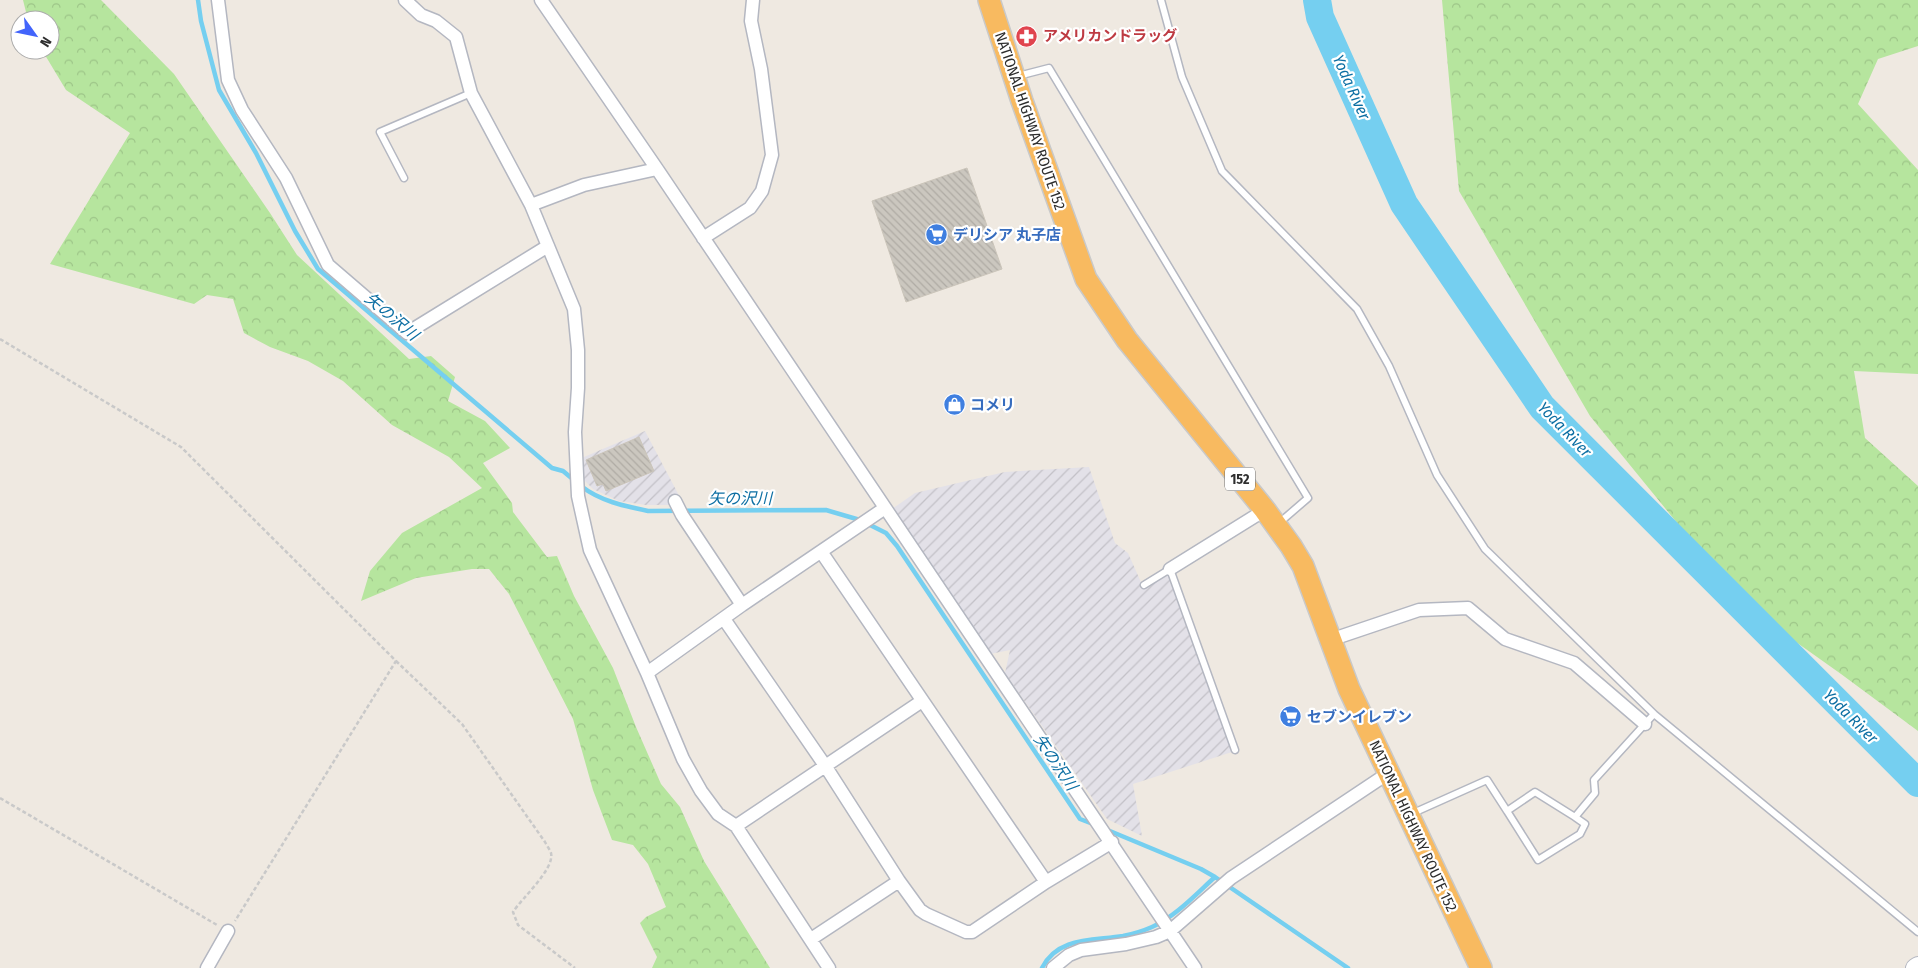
<svg xmlns="http://www.w3.org/2000/svg" width="1918" height="968" viewBox="0 0 1918 968" font-family="'Fira Sans Condensed','Noto Sans JP',sans-serif">
  <style>
    .industrial { fill: url(#industrial-furrows) }
    .forest { fill: url(#forest-crowns) }
    .lines { fill: none; stroke-linecap: round; stroke-linejoin: round }
    .stream { stroke: #75cff0; stroke-width: 4.5 }
    .river { stroke: #75cff0; stroke-width: 28 }
    .building { fill: url(#building-back-hatch); stroke: #cbc5ba }
    .service-casing { stroke: #b4b7c1; stroke-width: 9 }
    .minor-casing { stroke: #b4b7c1; stroke-width: 15 }
    .secondary-casing { stroke: #b4b7c1; stroke-width: 20 }
    .trunk-casing { stroke: #c9c9c9; stroke-width: 24 }
    .path { stroke: #c9c9c9; stroke-width: 2.5; stroke-dasharray: 4 2.5; stroke-linecap: butt }
    .service { stroke: #fff; stroke-width: 6 }
    .minor { stroke: #fff; stroke-width: 12 }
    .secondary { stroke: #fff; stroke-width: 18 }
    .trunk { stroke: #f8ba60; stroke-width: 21 }
    .labels { text-anchor: middle; stroke-width: 4.5; stroke-linejoin: round; paint-order: stroke }
    .shield { fill: #fff; stroke: #6d6d6d; stroke-width: 1 }
    .shield-label { font-size: 14px; font-weight: bold; fill: #2e2e2e }
    .health-label { font-size: 15px; font-weight: bold; fill: #be3a42; stroke: #fff; text-anchor: start }
    .street-label { font-size: 15px; fill: #2e2e2e; stroke: #fff }
    .shop-label { font-size: 15px; font-weight: bold; fill: #366cbe; stroke: #fff; text-anchor: start }
    .water-label { font-size: 16px; font-style: italic; fill: #0d6fa3; stroke: #fff }
  </style>
  <defs>
    <pattern id="industrial-furrows" width="10" height="10" patternUnits="userSpaceOnUse" patternTransform="scale(1.25)"><rect width="10" height="10" fill="#e3e1e8"/><path d="M-1 1l2-2M0 10L10 0M9 11l2-2" fill="none" stroke="#c3c1c7"/></pattern>
    <pattern id="forest-crowns" width="20" height="18" patternUnits="userSpaceOnUse" patternTransform="scale(1.25)"><rect width="20" height="18" fill="#b6e59e"/><path d="M2 6a3 3 0 1 1 6 0M12 15a3 3 0 1 1 6 0" fill="none" stroke="#9dc588"/></pattern>
    <pattern id="building-back-hatch" width="6" height="6" patternUnits="userSpaceOnUse" patternTransform="scale(1.25)"><rect width="6" height="6" fill="#cbc7bf"/><path d="M-1 5l2 2M0 0l6 6M5-1l2 2" fill="none" stroke="#afaba4"/></pattern>
  </defs>
  <rect width="100%" height="100%" fill="#efe9e1"/>
  <path class="industrial" d="M645,431L684,505H646L619,501L593,489L584,480V457Z
    M1089,467L1115,543L1128,553L1144,589L1170,574L1232,752L1133,784L1142,836L1107,819L1005,673L1010,650L990,654L892,509L915,493L1005,472Z"/>
  <path class="forest" d="M23,0H101L174,74L270,213L297,255L409,359L431,356L455,377L448,401L485,421L510,448L483,463L512,503L513,512L547,557L557,556L574,596L613,668L636,727L661,784L680,807L704,861L770,968H652L657,957L640,923L646,917L666,907L648,864L633,845L612,840L593,790L573,719L509,594L489,569H472L416,578L361,601L370,571L402,533L482,488L449,457L392,425L343,381L308,361L270,347L244,333L233,299L207,295L194,304L50,264L130,133L66,90L42,50H50V20H28Z
    M1442,0H1918V46L1878,59L1858,104L1918,170V374L1854,371L1865,438L1918,486V731L1841,674L1744,605L1590,416L1459,191Z"/>
  <g class="lines">
    <path class="stream" d="M198,0L201,21L219,90L256,153L295,231L318,269L552,468L563,471L575,481
      M581,486C600,501 624,506 648,511L826,510L860,520L886,533L897,546L1080,819L1093,824
      M1105,829L1201,869L1215,877L1348,968
      M1042,968C1058,936 1094,941 1123,936C1133,934 1143,931 1152,927C1176,916 1196,894 1215,877"/>
    <path class="river" d="M1317,0L1320,17L1404,204L1542,407L1918,783"/>
  </g>
  <path class="building" d="M967,168L1002,269L906,302L872,201Z
    M639,437L654,471L606,491L603,484L597,486L586,460Z"/>
  <g class="lines">
    <defs>
      <path id="service" d="M1161,0L1182,77L1222,171L1357,309L1389,366L1437,475L1485,549L1654,714
        M1018,76L1049,68L1308,498L1279,523
        M404,178L380,132L471,93
        M1144,585L1170,569L1235,750
        M1507,811L1538,860L1580,834L1585,824L1575,817
        M1411,814L1487,780L1507,811L1535,792L1575,817L1595,793L1594,780L1654,714L1918,932"/>
      <path id="minor" d="M218,0L228,80L242,110L286,178L328,265L407,333L548,246
        M405,0L421,15L436,21L456,37L471,93L531,205L574,309L578,350V388L575,432L578,496L590,550L647,673L683,759L701,791L718,814L736,826L829,968
        M541,0L657,169L1195,968
        M531,205L584,185L657,169
        M703,238L750,208L762,191L772,155L761,69L751,21L753,0
        M675,501L682,515L742,605
        M822,553L1046,882
        M1170,569L1265,510
        M724,619L826,767L899,881L920,910L926,914L966,932H972L1046,882L1112,842
        M1330,640L1419,610L1468,608L1505,639L1574,663L1645,724
        M647,673L742,605L885,508
        M736,826L922,701
        M811,939L899,881
        M207,968L228,931
        M1053,968L1069,955L1081,950L1126,944L1156,937L1170,931L1231,878L1387,774"/>
      <path id="secondary" d="M1915,968L1918,966"/>
      <path id="trunk" d="M989,0L1022,101L1086,279L1127,340L1265,510L1291,546L1303,566L1349,689L1481,968"/>
    </defs>
    <use href="#service" class="service-casing"/>
    <use href="#minor" class="minor-casing"/>
    <use href="#secondary" class="secondary-casing"/>
    <use href="#trunk" class="trunk-casing"/>
    <path class="path" d="M0,339L181,447L396,661L235,921
      M396,661L462,724L545,842C547,846 550,850 551,853C555,869 521,899 513,912L518,925L575,968
      M0,798L217,925"/>
    <use href="#service" class="service"/>
    <use href="#minor" class="minor"/>
    <use href="#secondary" class="secondary"/>
    <use href="#trunk" class="trunk"/>
  </g>
  <defs>
    <symbol id="pharmacy-disc" viewBox="-11 -11 22 22"><circle r="9.5" fill="#e0444e" stroke="#fff"/><path d="M-2-6h4v4h4v4h-4v4h-4v-4h-4v-4h4Z" fill="#fff"/></symbol>
    <symbol id="supermarket-disc" viewBox="-11 -11 22 22"><circle r="9.5" fill="#3f7fe0" stroke="#fff"/><path d="M-6-5.5h2.5l.6 2H6L4.5 2H-2.5L-4.4-4H-6ZM-1.5 3.2a1.3 1.3 0 1 0 .1 0ZM3 3.2a1.3 1.3 0 1 0 .1 0Z" fill="#fff"/></symbol>
    <symbol id="shop-disc" viewBox="-11 -11 22 22"><circle r="9.5" fill="#3f7fe0" stroke="#fff"/><path d="M-5-2.5h2.3a2.7 3.5 0 0 1 5.4 0H5L5.5 6h-11ZM-1.5-2.5h3a1.5 2.3 0 0 0-3 0Z" fill="#fff"/></symbol>
  </defs>
  <g fill-rule="evenodd">
    <use href="#pharmacy-disc" x="1014" y="24" width="25" height="25"/>
    <use href="#supermarket-disc" x="924" y="222" width="25" height="25"/>
    <use href="#shop-disc" x="942" y="392" width="25" height="25"/>
    <use href="#supermarket-disc" x="1278" y="704" width="25" height="25"/>
  </g>
  <g class="labels">
    <rect class="shield" x="1225" y="467.5" width="30" height="23" rx="4"/>
    <g class="shield-label">
      <text x="1240" y="484">152</text>
    </g>
    <g class="health-label">
      <text x="1043" y="41">アメリカンドラッグ</text>
    </g>
    <g class="street-label">
      <text transform="translate(1030 121) rotate(71)" y="5">NATIONAL HIGHWAY ROUTE 152</text>
      <text transform="translate(1413 826) rotate(65)" y="5">NATIONAL HIGHWAY ROUTE 152</text>
    </g>
    <g class="shop-label">
      <text x="953" y="240">デリシア 丸子店</text>
      <text x="970" y="410">コメリ</text>
      <text x="1307" y="722">セブンイレブン</text>
    </g>
    <g class="water-label">
      <text transform="translate(1352 87) rotate(66)" y="6">Yoda River</text>
      <text transform="translate(392 316) rotate(40)" y="6">矢の沢川</text>
      <text transform="translate(1565 429) rotate(46)" y="6">Yoda River</text>
      <text x="740" y="504">矢の沢川</text>
      <text transform="translate(1851 716) rotate(45)" y="6">Yoda River</text>
      <text transform="translate(1056 762) rotate(56)" y="6">矢の沢川</text>
    </g>
  </g>
  <g transform="translate(35 35) rotate(123)"><circle r="24" fill="#ffffff" stroke="#ababab"/>
  <path d="M0-4L9 19L0 12L-9 19Z" fill="#4264fb"/>
  <text y="-8" font-size="14" font-weight="bold" text-anchor="middle" fill="#2e2e2e">N</text>
  </g>
</svg>
